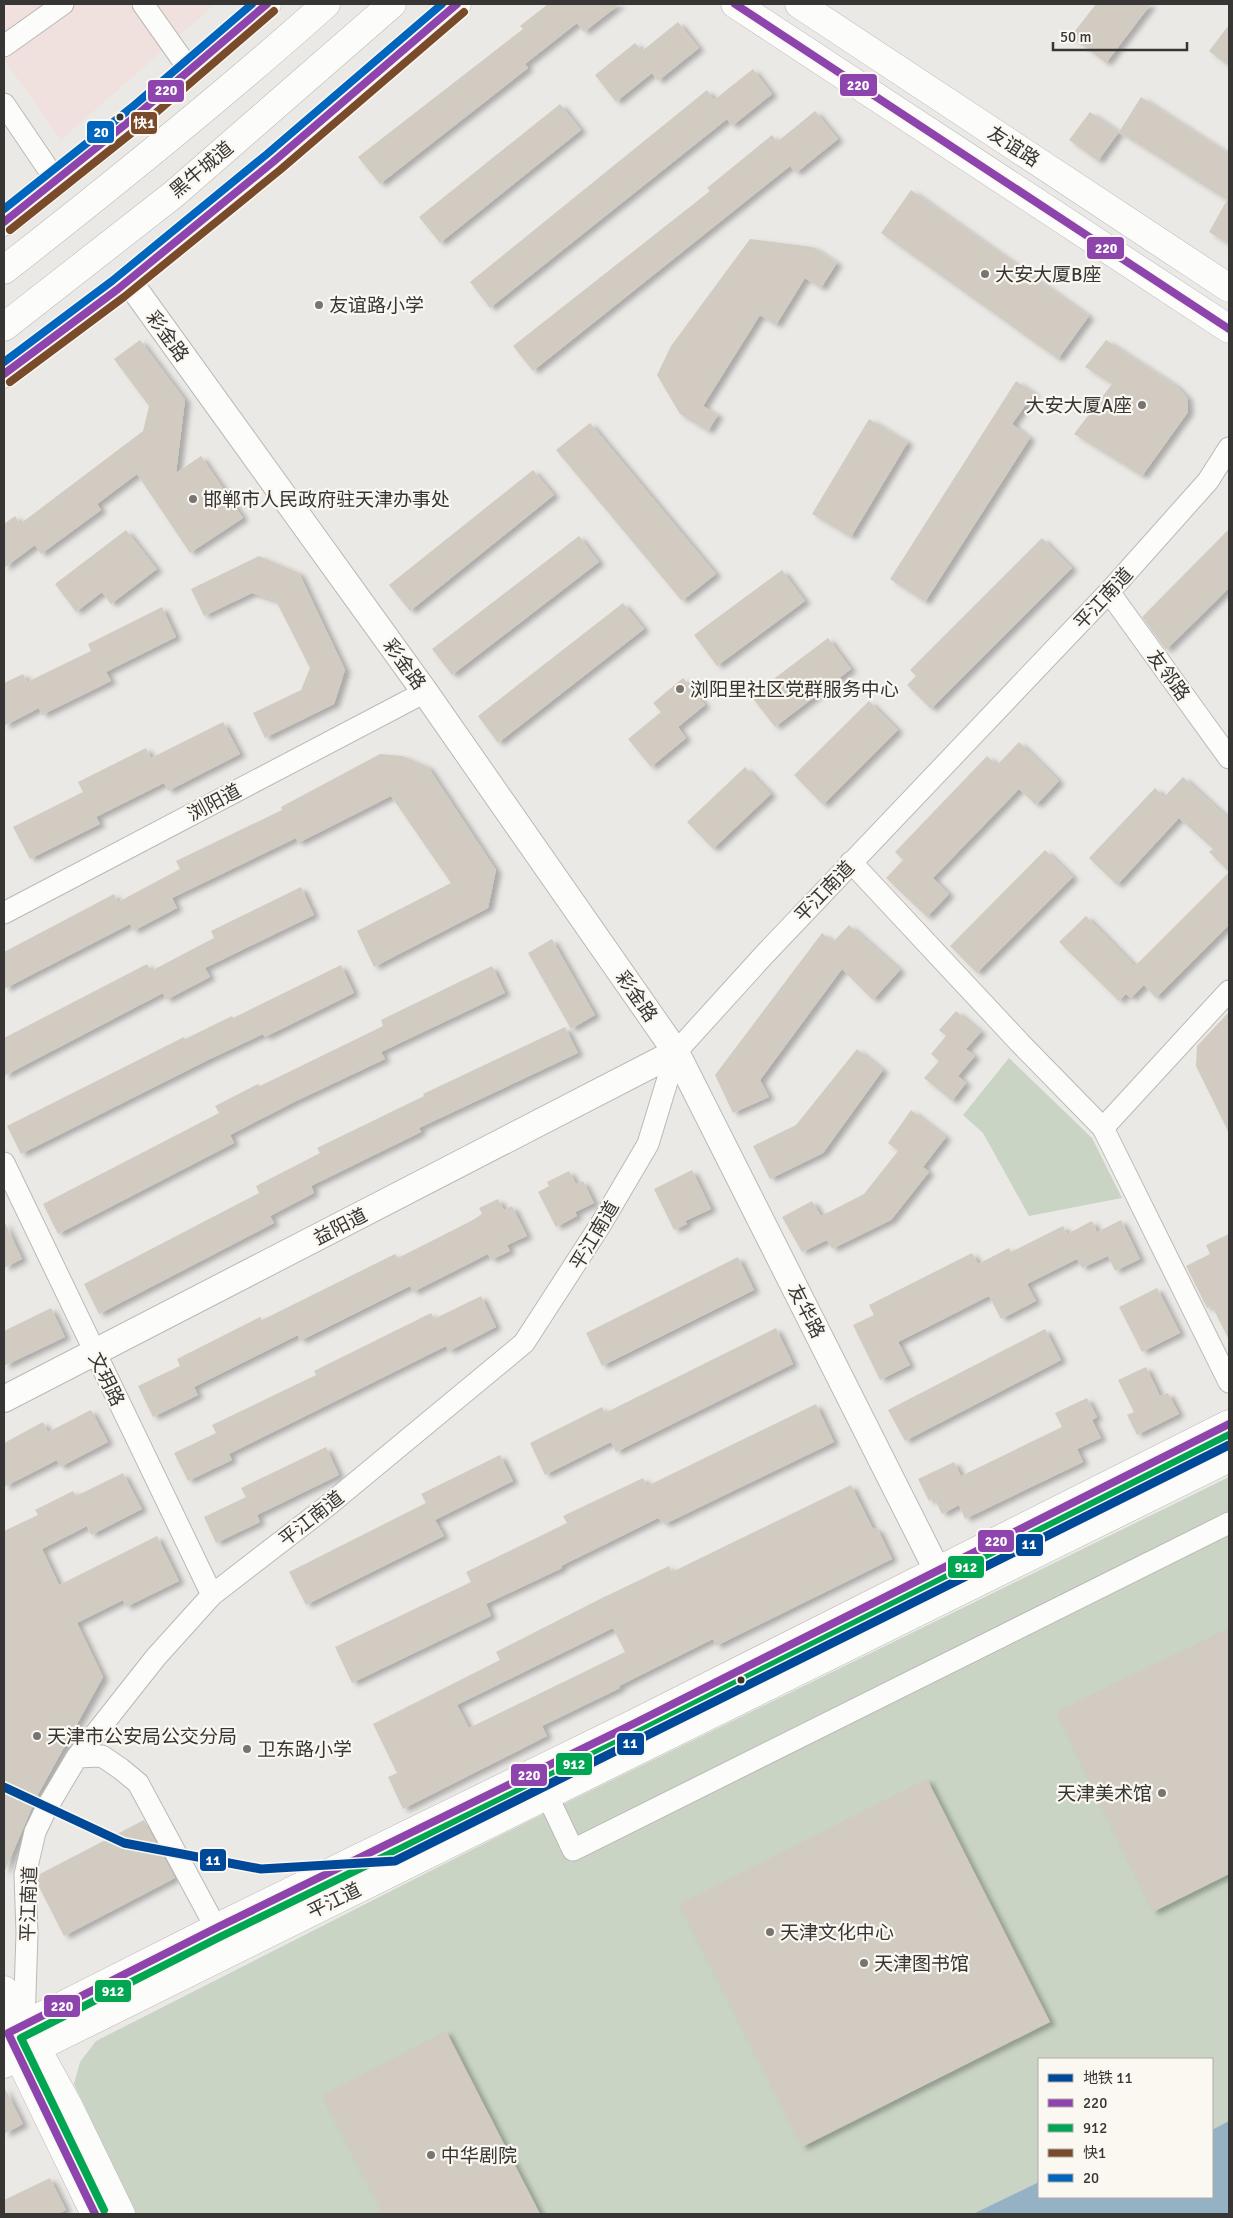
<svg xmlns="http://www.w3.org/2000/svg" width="1233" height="2218" viewBox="0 0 1233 2218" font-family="Signika,'Noto Sans SC',sans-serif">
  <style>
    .commercial { fill: #f0e0de }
    .green { fill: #c9d4c5; fill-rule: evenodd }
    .water { fill: #94b2c4 }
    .building { fill: #d1cbc2; fill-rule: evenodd; filter: url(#shadow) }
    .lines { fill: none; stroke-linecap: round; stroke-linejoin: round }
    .minor-casing { stroke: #bab9b6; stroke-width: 23 }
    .tertiary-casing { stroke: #bab9b6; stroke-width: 28 }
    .secondary-casing { stroke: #bab9b6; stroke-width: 29 }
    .primary-casing { stroke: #bab9b6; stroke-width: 29 }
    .trunk-casing { stroke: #bab9b6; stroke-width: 29 }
    .minor { stroke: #fcfcfb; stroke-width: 21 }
    .tertiary { stroke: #fcfcfb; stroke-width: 26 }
    .secondary { stroke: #fcfcfb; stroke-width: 28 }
    .primary { stroke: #fcfcfb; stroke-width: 28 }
    .trunk { stroke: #fcfcfb; stroke-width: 28 }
    .bus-1-casing { stroke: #fbf7f1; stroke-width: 11 }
    .bus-2-casing { stroke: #fbf7f1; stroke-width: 11 }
    .bus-3-casing { stroke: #fbf7f1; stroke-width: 11 }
    .bus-4-casing { stroke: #fbf7f1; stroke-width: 11 }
    .bus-1 { stroke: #8e44ad; stroke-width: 8 }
    .bus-2 { stroke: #00a651; stroke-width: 8 }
    .bus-3 { stroke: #7a4b2a; stroke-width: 8 }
    .bus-4 { stroke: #0065bd; stroke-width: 8 }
    .metro-1-casing { stroke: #fbf7f1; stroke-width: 12 }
    .metro-1 { stroke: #004998; stroke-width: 9 }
    .bus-dot { fill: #373634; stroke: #fbf7f1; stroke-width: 2 }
    .poi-dot { fill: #767572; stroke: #fbf7f1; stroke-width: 2 }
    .labels { text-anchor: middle; stroke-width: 4.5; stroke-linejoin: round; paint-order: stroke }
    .street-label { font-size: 19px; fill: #373634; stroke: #fbf7f1 }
    .poi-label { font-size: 19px; fill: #373634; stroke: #fbf7f1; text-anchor: start }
    .line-badge { stroke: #fbf7f1; stroke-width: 2 }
    .badge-label { font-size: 14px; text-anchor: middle; font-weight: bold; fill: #fff }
  </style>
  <defs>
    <filter id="shadow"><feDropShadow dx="5.5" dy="3" stdDeviation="2.5" flood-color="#0004"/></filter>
  </defs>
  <rect width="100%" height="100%" fill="#ebe9e6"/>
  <path class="commercial" d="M4,4H215L61,140L4,59Z"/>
  <path class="green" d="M1009,1058L1092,1138L1122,1198L1029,1216L983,1133L963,1115Z
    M1229,1477V2214H136L74,2084L80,2062L96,2041L525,1823ZM1039,2059H1212V2197H1039Z"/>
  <path class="water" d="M1229,2121V2214H973L1039,2182V2197H1212V2130Z"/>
  <path class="building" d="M548,4H620L584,32L577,23L525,64L528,68L380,184L358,157L523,29L520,26Z
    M1096,4H1151L1106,63L1071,36Z
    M678,22L699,48L658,81L652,73L616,102L595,75L635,43L642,51Z
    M1229,25V66L1209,51Z
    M753,69L772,94L732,126L727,119L490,308L470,282L707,90L714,100Z
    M1141,97L1229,154V244L1209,232L1227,200L1119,132Z
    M560,104L581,130L440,243L419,217Z
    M815,111L838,139L796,173L790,166L533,371L513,346L710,191L707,188L772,135L777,142Z
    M1090,112L1119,132L1098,161L1069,140Z
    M911,190L1089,316L1058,359L881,233Z
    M750,239L813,247L837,263L821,288L805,278L776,325L760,315L703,406L718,415L708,431L680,414L657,375L671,346Z
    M140,340L185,400L176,473L201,456L243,518L190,553L137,474L97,504L101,510L41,554L35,545L4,568V524L15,516L20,524L143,431L149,406L114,359Z
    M1106,340L1175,385L1187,397L1188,412L1142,476L1074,434L1112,384L1085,367Z
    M1016,381L1034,393L1012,424L1030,438L925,602L890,579Z
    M869,419L908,442L851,537L812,514Z
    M590,423L716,574L682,601L556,450Z
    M533,470L554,495L410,611L389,585Z
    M1229,529V588L1166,650L1142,617Z
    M126,530L157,569L111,604L102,592L76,612L55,584Z
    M579,536L599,562L452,675L432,649Z
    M1042,538L1072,568L931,709L907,685L916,676L910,670Z
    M259,556L299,573L345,670L334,704L265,738L253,713L301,690L310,668L276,601L252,593L204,616L191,589Z
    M782,570L805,601L717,666L694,635Z
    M623,603L644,629L498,743L478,716Z
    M162,607L176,637L106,672L111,681L42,715L39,708L4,726V683L23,674L27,682L91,651L88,644Z
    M828,638L851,669L775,727L751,696Z
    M683,678L705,705L678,727L686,738L651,767L628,739L661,712L653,703Z
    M869,701L898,730L823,805L794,775Z
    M223,722L240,754L168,791L164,783L96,817L100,824L30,859L13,827L83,792L78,782L146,748L151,758Z
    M1019,742L1059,781L1036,805L1019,789L933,878L949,894L927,917L886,878L903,860L895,852L987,756L997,765Z
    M380,754L403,756L428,767L496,870L488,908L374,967L357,931L451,883L391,796L298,843L296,838L172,898L177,908L133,931L130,924L4,989V952L114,894L118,902L180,869L176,861L282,810L281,807Z
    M745,767L771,794L713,849L687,822Z
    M1183,777L1229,819V872L1209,852L1213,849L1179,818L1117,885L1089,858L1155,788L1164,797Z
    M1045,850L1073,877L977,973L950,946Z
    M1229,872V925L1156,998L1144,985L1131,998L1126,994L1119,1001L1059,942L1086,916L1135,966Z
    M301,887L314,915L205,968L210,977L166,1000L163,993L4,1076V1038L147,964L151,971L214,938L211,931Z
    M849,925L900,970L873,1000L842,969L760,1080L769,1097L733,1113L715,1075L822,933L833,942Z
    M552,939L595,1015L571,1029L528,953Z
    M341,965L354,993L265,1037L263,1034L210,1059L21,1154L7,1126L184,1037L185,1039L232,1016L233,1018Z
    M492,966L505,993L381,1052L385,1059L294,1102L230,1135L234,1143L58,1234L43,1204L219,1113L215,1106L258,1084L260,1086L383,1026L381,1020Z
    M956,1011L981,1032L966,1049L975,1056L958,1076L966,1083L952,1101L924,1078L939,1061L931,1054L946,1036L939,1030Z
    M1229,1012V1133L1196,1066L1197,1046Z
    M565,1027L578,1053L419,1128L421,1132L311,1186L314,1193L270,1216L274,1223L99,1314L84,1284L259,1193L256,1186L320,1153L317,1148L424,1096L423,1094Z
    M857,1049L883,1070L823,1153L770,1179L753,1146L796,1125Z
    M911,1110L946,1137L923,1167L929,1172L891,1220L832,1249L827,1240L802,1252L782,1217L812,1201L821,1216L864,1194L898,1151L888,1143Z
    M692,1170L711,1209L685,1221L687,1224L674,1230L654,1189Z
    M569,1171L576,1184L583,1181L594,1203L575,1212L577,1216L556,1227L538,1192L549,1186L547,1182Z
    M498,1199L504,1210L512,1206L527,1236L507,1245L510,1251L491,1260L488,1254L413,1292L410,1286L300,1341L298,1335L194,1387L198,1395L153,1417L138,1386L180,1366L177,1359L260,1317L262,1320L395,1254L398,1258L471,1221L482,1214L479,1208Z
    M1121,1220L1140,1259L1115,1271L1108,1256L1082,1268L1077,1259L1027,1284L1036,1301L1001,1319L989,1296L898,1342L910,1365L880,1380L853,1325L874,1315L869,1305L972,1253L978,1264L1009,1248L1011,1252L1063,1226L1067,1234L1092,1221L1097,1232Z
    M4,1221L22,1259L4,1268Z
    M1229,1234V1340L1212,1306L1207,1308L1186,1266L1210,1254L1206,1245Z
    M738,1257L754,1290L602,1366L586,1333Z
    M1157,1288L1180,1333L1142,1352L1119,1307Z
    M481,1296L496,1327L449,1351L446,1346L229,1454L232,1460L188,1481L174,1453L216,1433L212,1425L316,1375L314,1371L431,1313L434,1319Z
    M51,1308L65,1337L4,1366V1331Z
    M776,1328L793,1364L616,1452L611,1442L545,1475L530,1443L602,1407L605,1413Z
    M1045,1329L1061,1360L905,1441L888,1410Z
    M1146,1367L1160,1396L1168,1393L1179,1414L1137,1435L1127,1415L1134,1412L1118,1380Z
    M1087,1398L1097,1417L1092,1420L1101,1438L1077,1449L1083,1462L965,1519L959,1505L942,1514L934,1498L929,1501L918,1479L954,1462L961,1476L1062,1427L1055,1413Z
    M816,1404L834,1442L665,1524L658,1518L561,1566L562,1568L486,1604L491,1616L352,1683L335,1647L471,1582L466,1572L567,1523L563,1516L643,1478L647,1486Z
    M91,1410L108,1442L60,1467L57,1460L4,1487V1443L43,1422L48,1432Z
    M326,1447L339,1475L257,1515L260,1522L216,1543L204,1517L246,1497L241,1488Z
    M500,1455L513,1481L435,1520L444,1536L306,1605L289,1572L426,1503L421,1494Z
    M123,1473L142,1509L91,1535L87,1526L42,1549L59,1585L157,1536L179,1581L126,1607L123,1600L77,1623L103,1677L37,1796L4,1873V1531L38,1515L35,1510L73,1491L76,1496Z
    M851,1485L873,1529L877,1528L892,1559L716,1646L713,1639L619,1686L620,1688L542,1726L547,1736L403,1809L388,1777L397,1773L373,1724L500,1660L496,1652L602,1598L669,1566L672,1572ZM613,1628L625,1652L469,1728L457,1705Z
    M1229,1628V1874L1153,1912L1056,1712Z
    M927,1779L1050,2022L802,2147L679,1904Z
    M144,1820L175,1878L64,1936L38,1885V1875Z
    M446,2031L540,2214H383L322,2095Z
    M4,2087L23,2124L4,2134Z
    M50,2178L66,2210L58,2214H4V2200Z"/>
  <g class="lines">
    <defs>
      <path id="minor" d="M143,4L191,72
        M4,46L63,4
        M4,104L57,182
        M1109,592L1229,758
        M851,862L1020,1043L1103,1128L1229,1382
        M4,913L425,692
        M1103,1128L1229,991
        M4,1163L212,1595
        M77,1757L102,1756L121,1769L138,1783L216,1928
        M547,1795L573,1850L1229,1523
        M24,2025L27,1933L25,1875L35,1832L46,1809L77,1757L156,1657L212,1595L326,1507L524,1343L601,1224L648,1144L676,1052L764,955L1109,592L1208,481L1229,448"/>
      <path id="tertiary" d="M128,280L425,692L676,1052L937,1570
        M4,1399L676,1052"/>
      <path id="secondary" d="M4,222C94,152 182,80 267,4
        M4,374L118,289L273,162L457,4
        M4,1990L69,2107L121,2214
        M4,2035L216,1928L635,1723L1229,1424
        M10,2039L95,2214
        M4,2064L1229,1458"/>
      <path id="primary" d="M735,4L1229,329
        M799,4L1229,288"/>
      <path id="trunk" d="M4,270C114,184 222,97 326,4
        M4,327L174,194L392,4"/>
    </defs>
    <use href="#minor" class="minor-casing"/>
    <use href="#tertiary" class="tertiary-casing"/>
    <use href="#secondary" class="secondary-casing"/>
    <use href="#primary" class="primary-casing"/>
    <use href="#trunk" class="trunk-casing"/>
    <use href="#minor" class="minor"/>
    <use href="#tertiary" class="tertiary"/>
    <use href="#secondary" class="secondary"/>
    <use href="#primary" class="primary"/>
    <use href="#trunk" class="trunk"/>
    <defs>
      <path id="bus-1" d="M735,4L1229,329
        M4,222L137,115L267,4
        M4,374L118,289L273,162L457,4
        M95,2214L8,2033L216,1928L635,1723L1229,1424"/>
      <path id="bus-2" d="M104,2210L21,2038L220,1937L639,1732L1229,1435"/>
      <path id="bus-3" d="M10,230L144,123L274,11
        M10,382L124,297L280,170L464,12"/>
      <path id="bus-4" d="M4,209L131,108L252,4
        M4,362L112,281L267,154L442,4"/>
    </defs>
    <use href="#bus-1" class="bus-1-casing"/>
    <use href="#bus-2" class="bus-2-casing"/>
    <use href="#bus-3" class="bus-3-casing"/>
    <use href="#bus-4" class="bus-4-casing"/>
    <use href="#bus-1" class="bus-1"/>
    <use href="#bus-2" class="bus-2"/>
    <use href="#bus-3" class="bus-3"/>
    <use href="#bus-4" class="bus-4"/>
    <defs>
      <path id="metro-1" d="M4,1787L124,1843L261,1869L395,1861L1229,1445"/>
    </defs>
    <use href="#metro-1" class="metro-1-casing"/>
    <use href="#metro-1" class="metro-1"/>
  </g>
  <g class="bus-dot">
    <circle cx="120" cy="117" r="4.5"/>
    <circle cx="741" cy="1680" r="4.5"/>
  </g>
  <g class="poi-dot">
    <circle cx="985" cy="274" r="5"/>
    <circle cx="319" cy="305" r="5"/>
    <circle cx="1142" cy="405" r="5"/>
    <circle cx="193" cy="499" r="5"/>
    <circle cx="680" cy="689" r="5"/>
    <circle cx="37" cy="1736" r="5"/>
    <circle cx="247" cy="1749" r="5"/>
    <circle cx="1162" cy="1793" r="5"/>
    <circle cx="770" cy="1932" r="5"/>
    <circle cx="864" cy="1963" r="5"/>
    <circle cx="431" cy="2155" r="5"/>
  </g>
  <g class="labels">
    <g class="street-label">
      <text transform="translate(1014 146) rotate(33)" y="7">友谊路</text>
      <text transform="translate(201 169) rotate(-40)" y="7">黑牛城道</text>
      <text transform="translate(168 336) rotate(54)" y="7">彩金路</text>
      <text transform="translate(1103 598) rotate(-47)" y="7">平江南道</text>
      <text transform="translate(405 664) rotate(54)" y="7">彩金路</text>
      <text transform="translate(1169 675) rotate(54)" y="7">友邻路</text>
      <text transform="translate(214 802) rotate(-28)" y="7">浏阳道</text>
      <text transform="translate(824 891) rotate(-46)" y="7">平江南道</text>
      <text transform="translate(637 996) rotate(55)" y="7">彩金路</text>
      <text transform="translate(340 1226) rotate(-27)" y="7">益阳道</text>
      <text transform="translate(594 1235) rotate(-59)" y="7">平江南道</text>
      <text transform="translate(807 1311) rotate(63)" y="7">友华路</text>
      <text transform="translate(107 1379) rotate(64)" y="7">文玥路</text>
      <text transform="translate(311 1518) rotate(-38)" y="7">平江南道</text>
      <text transform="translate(334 1900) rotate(-26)" y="7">平江道</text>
      <text transform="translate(28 1904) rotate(-88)" y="7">平江南道</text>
    </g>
    <g class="poi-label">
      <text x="995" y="281">大安大厦B座</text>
      <text x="329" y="312">友谊路小学</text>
      <text x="1132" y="412" text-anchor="end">大安大厦A座</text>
      <text x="203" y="506">邯郸市人民政府驻天津办事处</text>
      <text x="690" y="696">浏阳里社区党群服务中心</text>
      <text x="47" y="1743">天津市公安局公交分局</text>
      <text x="257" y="1756">卫东路小学</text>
      <text x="1152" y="1800" text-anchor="end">天津美术馆</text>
      <text x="780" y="1939">天津文化中心</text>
      <text x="874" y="1970">天津图书馆</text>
      <text x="441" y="2162">中华剧院</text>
    </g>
  </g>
  <g class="line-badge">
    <rect x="839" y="73" width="39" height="24" rx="5" fill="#8e44ad"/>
    <rect x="147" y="79" width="38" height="24" rx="5" fill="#8e44ad"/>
    <rect x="130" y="111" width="28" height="24" rx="5" fill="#7a4b2a"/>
    <rect x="86" y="120" width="29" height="24" rx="5" fill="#0065bd"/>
    <rect x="1086" y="236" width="39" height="24" rx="5" fill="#8e44ad"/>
    <rect x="977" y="1529" width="38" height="24" rx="5" fill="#8e44ad"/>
    <rect x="1015" y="1533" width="29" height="24" rx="5" fill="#004998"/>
    <rect x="947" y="1555" width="38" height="24" rx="5" fill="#00a651"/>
    <rect x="616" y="1732" width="29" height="24" rx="5" fill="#004998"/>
    <rect x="555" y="1752" width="38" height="24" rx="5" fill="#00a651"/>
    <rect x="510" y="1763" width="38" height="24" rx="5" fill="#8e44ad"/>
    <rect x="199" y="1848" width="28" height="24" rx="5" fill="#004998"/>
    <rect x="94" y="1979" width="38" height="24" rx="5" fill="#00a651"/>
    <rect x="43" y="1994" width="38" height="24" rx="5" fill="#8e44ad"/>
  </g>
  <g class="badge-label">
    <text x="858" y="90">220</text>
    <text x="166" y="95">220</text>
    <text x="144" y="128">快1</text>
    <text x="101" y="137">20</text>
    <text x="1106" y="253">220</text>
    <text x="996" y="1546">220</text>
    <text x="1029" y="1549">11</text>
    <text x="966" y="1572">912</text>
    <text x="630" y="1748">11</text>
    <text x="574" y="1769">912</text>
    <text x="529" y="1780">220</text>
    <text x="213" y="1865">11</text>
    <text x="113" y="1996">912</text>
    <text x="62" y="2011">220</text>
  </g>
  <rect width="1233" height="2218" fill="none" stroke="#373634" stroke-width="10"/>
  <rect x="1038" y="2058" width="175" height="140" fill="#fbf7f1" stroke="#adaaa5"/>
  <rect x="1048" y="2074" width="25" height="8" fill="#004998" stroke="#adaaa5"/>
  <text x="1083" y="2083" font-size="15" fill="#373634">地铁 11</text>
  <rect x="1048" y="2099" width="25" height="8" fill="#8e44ad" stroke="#adaaa5"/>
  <text x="1083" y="2108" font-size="15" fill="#373634">220</text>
  <rect x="1048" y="2124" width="25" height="8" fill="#00a651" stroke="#adaaa5"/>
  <text x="1083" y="2133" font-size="15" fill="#373634">912</text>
  <rect x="1048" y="2149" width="25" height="8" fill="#7a4b2a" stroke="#adaaa5"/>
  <text x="1083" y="2158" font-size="15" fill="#373634">快1</text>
  <rect x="1048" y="2174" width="25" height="8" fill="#0065bd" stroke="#adaaa5"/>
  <text x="1083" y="2183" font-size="15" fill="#373634">20</text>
  <path d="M1053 42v8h134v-8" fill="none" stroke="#373634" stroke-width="2.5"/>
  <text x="1060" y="42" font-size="15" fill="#373634" stroke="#fbf7f1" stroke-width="4" paint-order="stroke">50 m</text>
</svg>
